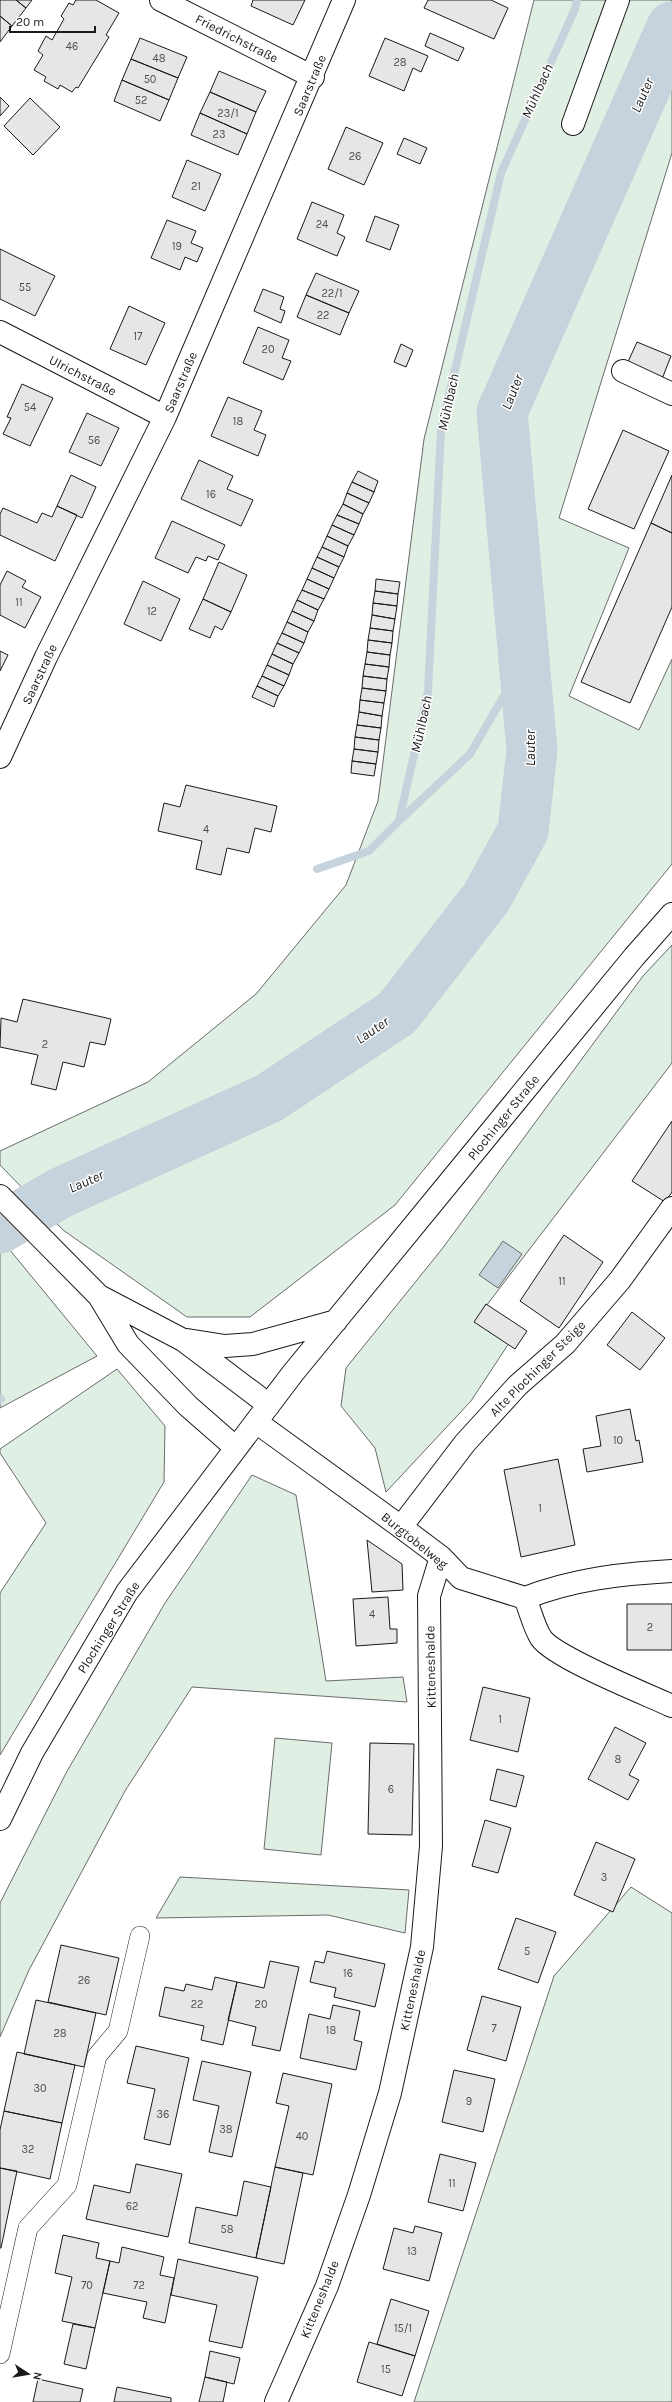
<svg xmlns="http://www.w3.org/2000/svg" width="672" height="2402" viewBox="0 0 672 2402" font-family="Karla,sans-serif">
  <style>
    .green { fill: #e0efe3; stroke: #6a6a6a }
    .water { fill: #c6d2dc; stroke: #6a6a6a }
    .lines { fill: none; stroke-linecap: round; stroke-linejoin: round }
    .stream { stroke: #c6d2dc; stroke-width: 8 }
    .river { stroke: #c6d2dc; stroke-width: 51 }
    .building { fill: #e6e6e6; stroke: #1a1a1a }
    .pedestrian-casing { stroke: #1a1a1a; stroke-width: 20 }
    .minor-casing { stroke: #1a1a1a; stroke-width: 24 }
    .secondary-casing { stroke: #1a1a1a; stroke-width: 24 }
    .pedestrian { stroke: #fff; stroke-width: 19 }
    .minor { stroke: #fff; stroke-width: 22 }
    .secondary { stroke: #fff; stroke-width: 22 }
    .labels { text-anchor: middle; stroke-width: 3; stroke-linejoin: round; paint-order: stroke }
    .number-label { font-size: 11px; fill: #4d4d4d }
    .street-label { font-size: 13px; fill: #1a1a1a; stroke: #fff }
    .water-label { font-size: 14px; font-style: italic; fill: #1a1a1a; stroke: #fff }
  </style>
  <rect width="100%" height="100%" fill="#fff"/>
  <path class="green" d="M534,0H672V153L559,518L629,548L569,696L639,730L672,659V864L395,1205L250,1317H187L63,1230L0,1165V1151L148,1082L256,994L346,885L378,801L424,439Z
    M672,945V1063L483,1310L517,1331L471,1401L386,1492L375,1448L341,1406L346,1368L442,1249L643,976Z
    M0,1238L97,1356L0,1408Z
    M117,1369L165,1426L164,1482L0,1755V1593L46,1523L0,1453V1449Z
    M252,1475L296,1495L326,1681L403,1677L407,1702L192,1687L125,1791L29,1970L0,2037V1903L66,1773L165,1603Z
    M275,1738L332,1743L321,1855L264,1849Z
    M180,1877L409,1890L405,1933L328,1915L156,1918Z
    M631,1887L672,1913V2402H414L554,1976Z"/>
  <path class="water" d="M503,1241L522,1254L498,1288L479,1275Z"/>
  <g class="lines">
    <path class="stream" d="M400,820L470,754L525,660
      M317,869L369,851L399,821L428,692L441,430L501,173L575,9L577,0
      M0,1398L1,1399"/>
    <path class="river" d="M0,1228L60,1193L269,1098L397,1013L486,898L523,831L532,750L502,412L672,27"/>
  </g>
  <path class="building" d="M0,0H16L26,8L12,26L0,16Z
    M16,0H32L26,8Z
    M76,0H96L119,13L106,35L109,37L78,88L76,87L72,92L60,85L58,89L44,81L46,77L34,70L43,55L38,51L46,36L52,40L64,19L61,16L69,3L73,5Z
    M253,0H305L293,25L251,6Z
    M428,0H491L508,8L494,39L424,8Z
    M0,16L12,26L0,42Z
    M430,33L464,48L458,61L425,46Z
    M140,38L187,57L178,78L131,59Z
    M385,38L428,56L421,72L413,68L404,91L369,76Z
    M131,59L178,78L169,100L122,80Z
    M219,71L266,91L256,112L210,92Z
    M122,80L169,100L160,121L114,101Z
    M210,92L256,112L247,134L200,113Z
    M0,97L9,106L0,116Z
    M30,98L60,127L33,155L4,126Z
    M200,113L247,134L238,155L191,135Z
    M346,127L383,143L364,185L328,169Z
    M404,138L427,148L420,164L397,154Z
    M187,160L221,174L205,211L172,197Z
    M312,202L344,215L337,233L345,237L337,256L297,239Z
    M375,216L399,225L390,250L366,241Z
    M167,220L196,231L191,243L203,248L197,262L185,257L180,270L151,258Z
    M0,249L55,276L35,316L0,299Z
    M316,273L359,291L349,313L306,295Z
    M263,289L284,297L280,309L285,311L281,323L254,311Z
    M306,295L349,313L340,335L297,317Z
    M129,306L165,323L146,365L110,349Z
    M258,327L289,340L282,358L291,361L283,380L243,363Z
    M637,342L671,356L662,379L627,364Z
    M401,344L413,350L406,367L394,362Z
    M22,384L53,398L30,446L3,434L11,418L7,417Z
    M228,397L262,411L254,430L266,435L258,456L211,436Z
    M87,413L119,428L101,466L69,452Z
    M623,430L669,451L634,529L588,509Z
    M199,460L233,476L227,489L253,500L241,526L181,499Z
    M358,471L378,481L374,492L352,482Z
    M71,475L96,487L82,518L57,506Z
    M672,475V533L651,523Z
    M352,482L374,492L369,503L347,493Z
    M347,493L369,503L363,514L343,504Z
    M343,504L363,514L359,524L337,515Z
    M57,506L77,515L55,561L0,535V514L3,508L37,523L42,513L52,517Z
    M337,515L359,524L354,535L332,525Z
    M172,521L225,545L218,560L208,556L206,561L196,557L188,573L155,558Z
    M651,523L672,533V607L630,703L581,682Z
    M332,525L354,535L348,546L327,536Z
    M327,536L348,546L344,557L322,547Z
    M322,547L344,557L339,567L317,557Z
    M317,557L339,567L334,578L312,568Z
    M219,562L247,575L231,612L203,599Z
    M312,568L334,578L329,589L307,579Z
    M7,571L26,581L22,587L41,597L25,628L0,615V585Z
    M307,579L329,589L324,599L302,590Z
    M376,579L400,582L398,594L375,591Z
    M143,581L180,599L161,641L124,624Z
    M302,590L324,599L318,610L297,600Z
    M375,591L398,594L397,606L373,603Z
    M203,599L231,612L222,630L215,626L210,638L189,629Z
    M297,600L318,610L314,621L292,611Z
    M373,603L397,606L395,619L372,615Z
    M292,611L314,621L308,632L287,622Z
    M372,615L395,619L393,631L370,628Z
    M287,622L308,632L304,643L282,633Z
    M370,628L393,631L392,643L368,640Z
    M282,633L304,643L299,653L277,643Z
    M368,640L392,643L390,655L367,652Z
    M277,643L299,653L293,664L272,654Z
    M0,651L8,655L0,671Z
    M367,652L390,655L389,667L365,664Z
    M272,654L293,664L289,675L267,665Z
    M365,664L389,667L387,679L363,676Z
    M267,665L289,675L284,686L262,676Z
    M262,676L284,686L278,696L257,686Z
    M363,676L387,679L386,691L362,688Z
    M257,686L278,696L274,707L252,697Z
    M362,688L386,691L384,703L360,700Z
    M360,700L384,703L382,716L359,712Z
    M359,712L382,716L381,728L357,725Z
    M357,725L381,728L379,740L355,737Z
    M355,737L379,740L378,752L354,749Z
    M354,749L378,752L376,764L352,761Z
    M352,761L376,764L374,776L351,773Z
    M186,785L277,806L271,832L255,828L249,853L227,848L221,875L196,869L202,841L158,831L164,803L180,807Z
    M23,999L111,1019L105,1045L90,1042L84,1067L63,1062L56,1090L31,1084L38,1055L0,1047L1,1018L17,1022Z
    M672,1121V1192L665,1202L632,1181Z
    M564,1235L603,1262L559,1328L520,1301Z
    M486,1304L527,1331L515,1349L474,1322Z
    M632,1312L665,1338L640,1370L607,1345Z
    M630,1409L636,1441L639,1440L643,1462L587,1472L583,1449L601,1446L596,1416Z
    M558,1459L575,1545L521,1557L504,1470Z
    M367,1540L402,1564L403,1590L372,1592Z
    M388,1597L390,1629H397V1643L356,1646L353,1599Z
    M627,1604H672V1650H627Z
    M483,1687L530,1698L518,1752L470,1740Z
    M615,1727L646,1743L629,1775L639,1780L628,1800L588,1779Z
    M370,1743L414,1744L412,1835L368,1834Z
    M497,1769L524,1776L516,1807L490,1800Z
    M485,1820L511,1828L498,1873L472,1866Z
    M596,1842L635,1859L613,1912L574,1895Z
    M516,1918L556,1932L538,1983L498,1969Z
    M61,1945L119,1958L106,2015L48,2002Z
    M327,1951L385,1964L375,2007L334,1997L336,1988L310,1982L315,1961L324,1963Z
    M270,1961L299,1967L280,2051L252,2045L256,2027L228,2020L237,1982L264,1988Z
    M215,1977L237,1982L223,2045L201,2040L204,2026L159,2016L165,1987L184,1991L186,1984L212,1990Z
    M482,1996L521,2007L506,2061L467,2050Z
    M36,2000L96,2013L84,2067L24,2054Z
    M333,2005L360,2011L354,2040L362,2042L356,2070L300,2058L309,2014L330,2019Z
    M136,2046L189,2058L170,2145L144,2139L155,2089L127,2083Z
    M17,2052L75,2065L62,2123L4,2111Z
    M202,2061L251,2072L232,2157L209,2152L219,2106L193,2100Z
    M454,2070L495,2079L483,2132L442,2122Z
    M283,2073L332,2084L313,2175L275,2167L289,2106L276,2103Z
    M4,2111L62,2123L50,2179L0,2168V2130Z
    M440,2154L476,2163L463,2211L428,2202Z
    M136,2164L182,2174L168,2237L86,2219L94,2185L130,2193Z
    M275,2167L303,2173L284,2264L256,2258Z
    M0,2168L17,2171L1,2248H0Z
    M244,2181L271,2187L256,2258L189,2243L196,2207L237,2216Z
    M415,2226L442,2233L429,2281L383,2269L394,2228L413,2233Z
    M63,2235L99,2243L96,2258L110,2261L95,2328L62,2321L72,2277L55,2273Z
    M122,2247L164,2257L160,2275L174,2278L165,2323L143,2318L147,2302L103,2293L110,2261L119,2263Z
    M178,2259L258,2277L242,2348L209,2341L217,2305L171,2295Z
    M391,2299L429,2311L415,2356L377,2344Z
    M73,2324L95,2328L86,2369L64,2364Z
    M369,2342L415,2356L402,2396L357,2382Z
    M210,2351L240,2358L234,2384L205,2377Z
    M205,2377L227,2382L223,2402H199Z
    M38,2379L83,2389L80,2402H33Z
    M117,2387L171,2398V2402H114Z"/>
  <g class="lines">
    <defs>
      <path id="pedestrian" d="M0,2354L28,2228L67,2185L97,2056L118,2031L140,1936"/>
      <path id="minor" d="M161,0L313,77
        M573,124L618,0
        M0,332L165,417
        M623,371L672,394
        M0,757L46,657L165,417L344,0
        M256,1422L401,1527L441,1557L461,1578L525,1598
        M401,1527L465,1443L518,1385L565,1344L620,1280L672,1208
        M525,1598C530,1610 534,1627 541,1638C555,1658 646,1694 672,1706
        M525,1598C574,1579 620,1574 672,1571
        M276,2402L327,2286L359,2195L390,2093L422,1947L431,1846L429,1596L441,1557"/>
      <path id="secondary" d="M0,1196L99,1296L128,1344L188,1406L236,1448
        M99,1296L183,1340L269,1405
        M187,1340L225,1346L253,1344L336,1321
        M0,1819L32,1753L127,1592L293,1373L634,957L672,914"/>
    </defs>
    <use href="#pedestrian" class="pedestrian-casing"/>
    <use href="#minor" class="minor-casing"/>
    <use href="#secondary" class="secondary-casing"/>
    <use href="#pedestrian" class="pedestrian"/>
    <use href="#minor" class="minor"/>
    <use href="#secondary" class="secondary"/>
  </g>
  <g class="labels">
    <g class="number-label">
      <text x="72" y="50">46</text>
      <text x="159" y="62">48</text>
      <text x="400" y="66">28</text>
      <text x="150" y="83">50</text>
      <text x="141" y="104">52</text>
      <text x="228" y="117">23/1</text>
      <text x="219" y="138">23</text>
      <text x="355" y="160">26</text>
      <text x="196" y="190">21</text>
      <text x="322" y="228">24</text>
      <text x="177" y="250">19</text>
      <text x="25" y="291">55</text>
      <text x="332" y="297">22/1</text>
      <text x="323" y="319">22</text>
      <text x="138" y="340">17</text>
      <text x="268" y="353">20</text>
      <text x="30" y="411">54</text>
      <text x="238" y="425">18</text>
      <text x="94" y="444">56</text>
      <text x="211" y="498">16</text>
      <text x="19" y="606">11</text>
      <text x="152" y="615">12</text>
      <text x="206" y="833">4</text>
      <text x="45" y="1048">2</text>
      <text x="562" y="1285">11</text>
      <text x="618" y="1444">10</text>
      <text x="540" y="1512">1</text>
      <text x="372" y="1618">4</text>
      <text x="650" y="1631">2</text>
      <text x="500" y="1723">1</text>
      <text x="618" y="1763">8</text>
      <text x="391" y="1793">6</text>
      <text x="604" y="1881">3</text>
      <text x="527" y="1955">5</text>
      <text x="348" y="1977">16</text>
      <text x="84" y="1984">26</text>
      <text x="197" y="2008">22</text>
      <text x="261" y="2008">20</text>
      <text x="494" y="2032">7</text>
      <text x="331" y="2034">18</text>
      <text x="60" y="2037">28</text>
      <text x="40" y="2092">30</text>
      <text x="469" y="2105">9</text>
      <text x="163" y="2118">36</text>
      <text x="226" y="2133">38</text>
      <text x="302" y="2140">40</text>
      <text x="28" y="2153">32</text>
      <text x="452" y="2187">11</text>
      <text x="132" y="2210">62</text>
      <text x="227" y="2233">58</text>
      <text x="412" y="2255">13</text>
      <text x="87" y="2289">70</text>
      <text x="139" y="2289">72</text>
      <text x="403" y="2332">15/1</text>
      <text x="386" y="2373">15</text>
    </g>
    <g class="street-label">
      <text transform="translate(237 38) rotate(27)" y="5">Friedrichstraße</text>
      <text transform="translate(309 85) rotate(-67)" y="5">Saarstraße</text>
      <text transform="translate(83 375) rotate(27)" y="5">Ulrichstraße</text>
      <text transform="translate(180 382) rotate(-67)" y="5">Saarstraße</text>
      <text transform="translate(39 674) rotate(-65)" y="5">Saarstraße</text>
      <text transform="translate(503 1117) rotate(-51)" y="5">Plochinger Straße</text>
      <text transform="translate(537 1368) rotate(-45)" y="5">Alte Plochinger Steige</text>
      <text transform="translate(415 1540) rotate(39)" y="5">Burgtobelweg</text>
      <text transform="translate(108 1627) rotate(-58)" y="5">Plochinger Straße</text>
      <text transform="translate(430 1667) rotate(-91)" y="5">Kitteneshalde</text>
      <text transform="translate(412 1990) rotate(-78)" y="5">Kitteneshalde</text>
      <text transform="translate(319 2299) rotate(-68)" y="5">Kitteneshalde</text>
    </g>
    <g class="water-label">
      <text transform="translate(537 91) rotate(-66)" y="5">Mühlbach</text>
      <text transform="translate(642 95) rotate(-66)" y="5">Lauter</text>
      <text transform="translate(512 392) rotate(-68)" y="5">Lauter</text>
      <text transform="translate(448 402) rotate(-78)" y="5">Mühlbach</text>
      <text transform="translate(421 724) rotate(-78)" y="5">Mühlbach</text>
      <text transform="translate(530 748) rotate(-90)" y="5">Lauter</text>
      <text transform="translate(372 1030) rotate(-34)" y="5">Lauter</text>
      <text transform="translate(86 1181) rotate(-24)" y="5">Lauter</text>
    </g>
  </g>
  <g transform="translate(28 2374) rotate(102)" stroke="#ffffff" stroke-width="3" paint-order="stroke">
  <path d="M0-3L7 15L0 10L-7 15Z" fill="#1a1a1a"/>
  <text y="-6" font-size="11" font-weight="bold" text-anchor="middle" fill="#1a1a1a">N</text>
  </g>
  <path d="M10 26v6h85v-6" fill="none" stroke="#1a1a1a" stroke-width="2"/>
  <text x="16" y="26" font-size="12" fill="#1a1a1a" stroke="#ffffff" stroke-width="3" paint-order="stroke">20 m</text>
</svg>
